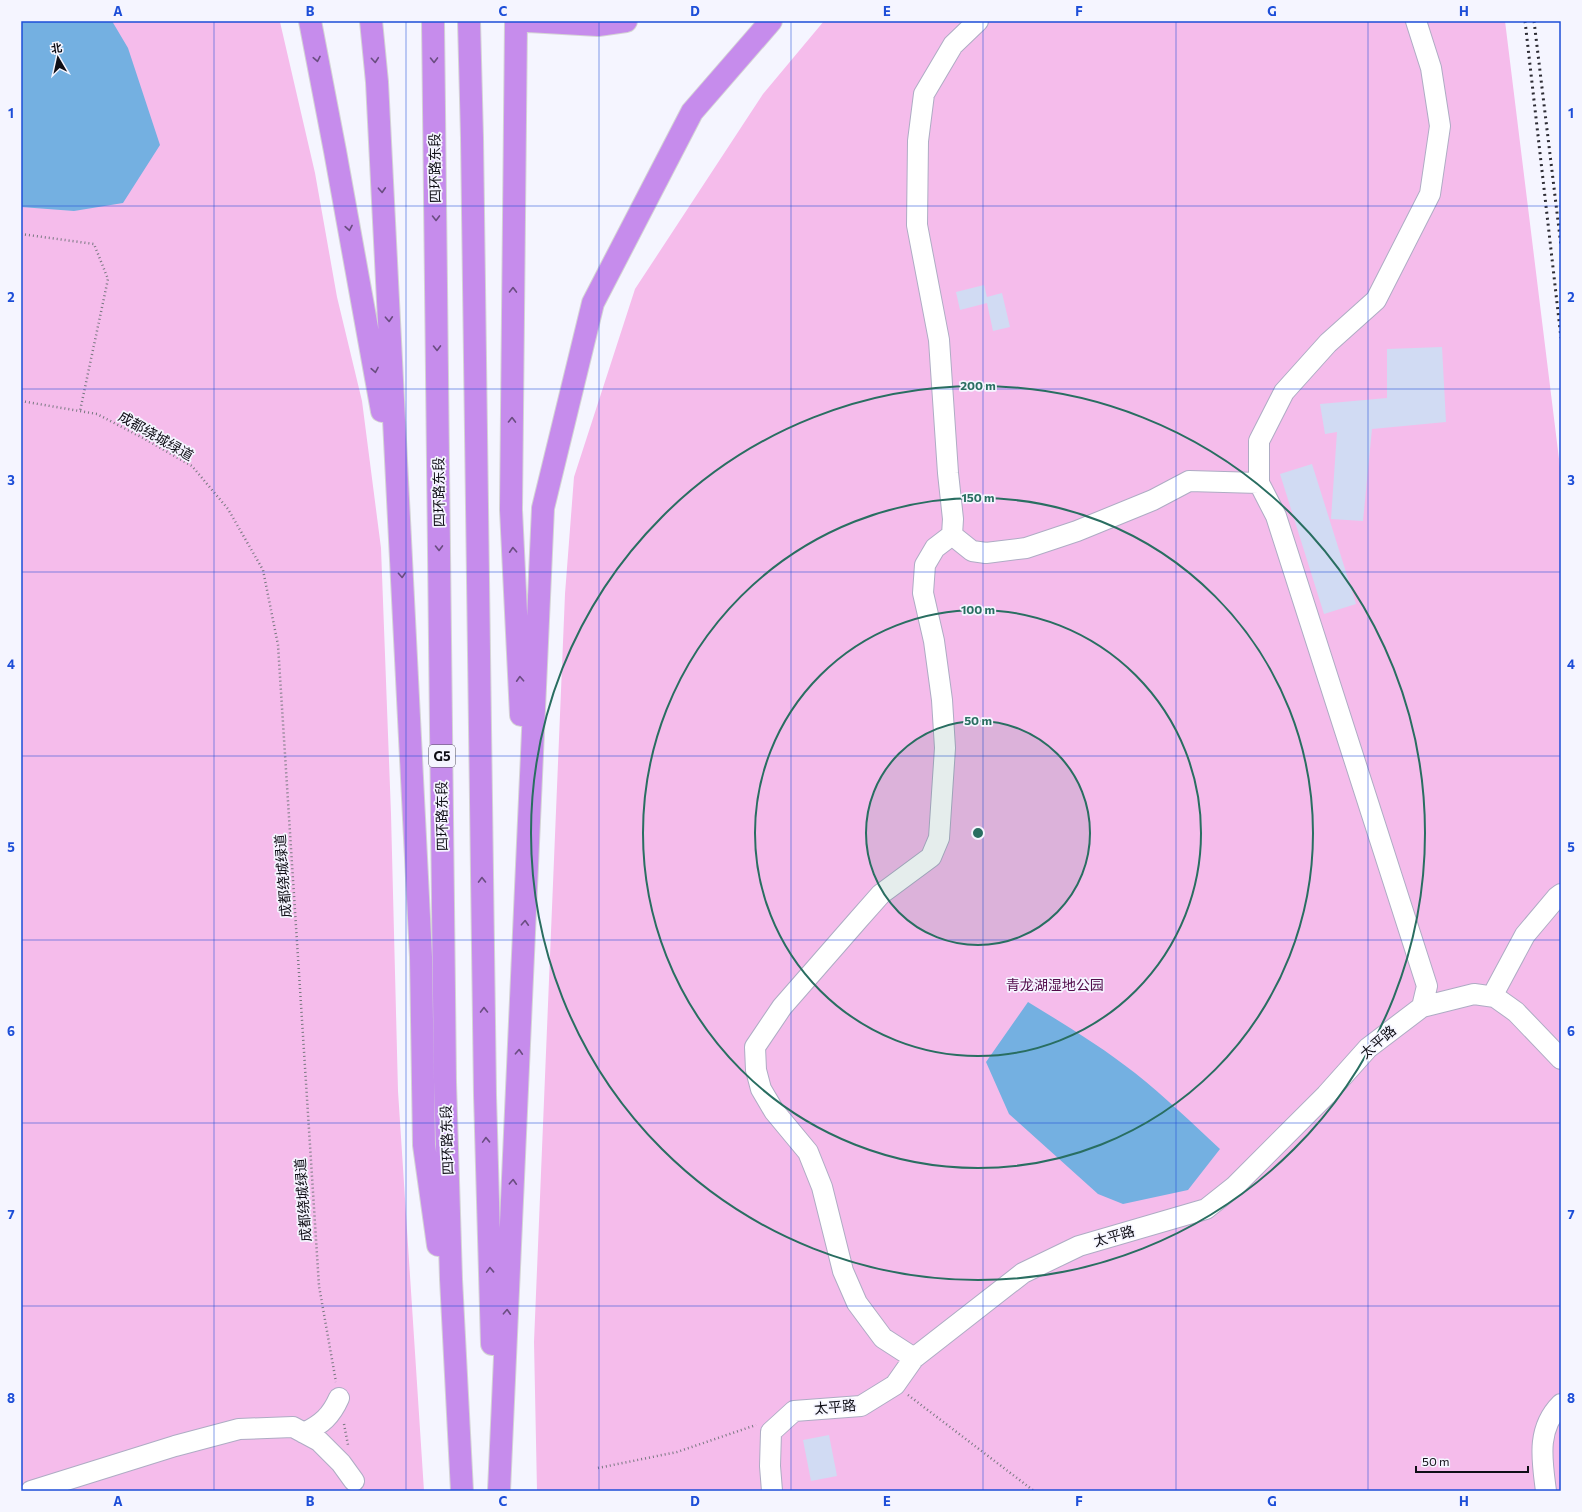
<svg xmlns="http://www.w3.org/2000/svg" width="1582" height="1512" viewBox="0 0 1582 1512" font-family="Commissioner,'Noto Sans SC',sans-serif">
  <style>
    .green { fill: #f5bceb }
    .water { fill: #74b0e1 }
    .building { fill: #d1dbf3 }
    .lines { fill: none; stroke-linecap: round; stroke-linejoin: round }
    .minor-casing { stroke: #aeacc4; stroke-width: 22 }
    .highway-casing { stroke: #d4d4d5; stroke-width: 24 }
    .path { stroke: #787880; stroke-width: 2.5; stroke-dasharray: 1 3; stroke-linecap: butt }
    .minor { stroke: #fff; stroke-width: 20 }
    .highway { stroke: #c68cec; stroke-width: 22 }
    .rail { stroke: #2c2b33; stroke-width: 3; stroke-dasharray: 2 4; stroke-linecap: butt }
    .oneway { stroke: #6a4d81 }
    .grid { fill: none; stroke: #1d4ed8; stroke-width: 1; stroke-opacity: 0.55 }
    .ring { fill: none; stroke: #296e61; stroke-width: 2 }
    .labels { text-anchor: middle; stroke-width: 3.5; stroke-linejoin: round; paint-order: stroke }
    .shield { fill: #f5f5ff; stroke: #54535c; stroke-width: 1 }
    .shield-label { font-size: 13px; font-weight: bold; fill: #0f0e16 }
    .street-label { font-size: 14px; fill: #0f0e16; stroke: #f5f5ff }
    .park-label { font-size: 14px; fill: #520c4b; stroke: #f5f5ff }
    .centre { fill: #296e61; stroke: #f5f5ff; stroke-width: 2 }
    .ring-label { font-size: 12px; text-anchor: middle; font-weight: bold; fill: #296e61; stroke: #f5f5ff; stroke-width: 3.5; stroke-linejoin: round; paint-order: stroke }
    .neatline { fill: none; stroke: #1d4ed8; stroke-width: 1.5 }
    .grid-label { font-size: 13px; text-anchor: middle; font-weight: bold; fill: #1d4ed8 }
  </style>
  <rect width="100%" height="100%" fill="#f5f5ff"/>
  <path class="green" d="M21,21L280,22L315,173L337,297L362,401L381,548L391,814L398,1091L424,1491H21Z
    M824,21H1505L1561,475V1491H537L534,1342L565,594L574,477L635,289L763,94Z"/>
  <path class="water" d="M21,21H112L128,48L160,145L123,203L74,211L21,207Z
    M1028,1002C1064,1024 1102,1047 1135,1073C1165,1097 1192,1123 1220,1149L1188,1190L1123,1204L1098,1194L1009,1114L986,1062Z"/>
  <path class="building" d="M984,285L987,297L1002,293L1010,327L993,331L987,303L960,310L956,292Z
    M1442,347L1446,422L1372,429L1363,521L1331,519L1337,432L1325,434L1320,404L1387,398V349Z
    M1312,464L1356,604L1324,614L1280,474Z
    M829,1435L837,1476L811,1481L803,1440Z"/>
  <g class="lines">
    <defs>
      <path id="minor" d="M1259,483V441L1284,392L1328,343L1376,300L1430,194L1440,126L1431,68L1416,21
        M952,535L972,551L986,553L1026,548L1077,531L1153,500L1189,481L1259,483L1276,516L1427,986L1422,1007
        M1495,997L1496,989L1525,935L1557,897L1561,894
        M914,1358L883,1338L857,1303L843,1271L822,1187L808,1152L774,1111L761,1089L756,1070L755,1047L782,1007L858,920L881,894L931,857L939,838L945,748L942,700L934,641L923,593L925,565L935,548L952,535L953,519L948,473L939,340L917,225L918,141L924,94L953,45L978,21
        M304,1433C322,1424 331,1416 339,1398
        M31,1491L175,1446L239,1429L293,1427L319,1441L341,1463L354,1481
        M772,1491L770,1466L771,1432L794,1411L861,1406L895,1385L914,1358L1023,1273L1079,1246L1206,1209L1235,1186L1326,1095L1368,1048L1422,1007L1474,994L1495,997L1516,1012L1561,1059
        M1546,1491C1542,1460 1536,1429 1561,1404"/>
      <path id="highway" d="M310,21L335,151L382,411
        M371,21L377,82L421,957L424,1145L438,1245
        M433,21L445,1082L451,1279L462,1491
        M469,21L472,138L485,1095L492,1344
        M516,21L511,510L521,715
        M528,21L598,25L626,21
        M499,1491L543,508L593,303L692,112L771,21"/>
    </defs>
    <use href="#minor" class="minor-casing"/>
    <use href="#highway" class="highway-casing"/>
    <path class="path" d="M21,234L94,244L108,279L80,411
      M21,401L97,414L143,438L192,466L228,509L263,570L278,645L319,1286L336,1382
      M908,1395L1034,1491
      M344,1424L348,1445
      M598,1468L677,1452L756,1425"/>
    <use href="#minor" class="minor"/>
    <use href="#highway" class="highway"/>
    <path class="rail" d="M1525,21L1561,338
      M1534,21L1561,246"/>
  </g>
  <defs><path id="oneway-chevron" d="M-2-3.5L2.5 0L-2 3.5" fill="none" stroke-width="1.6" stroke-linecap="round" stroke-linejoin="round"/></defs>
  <g class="oneway">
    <use href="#oneway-chevron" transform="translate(317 59) rotate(79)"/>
    <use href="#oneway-chevron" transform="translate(375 60) rotate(85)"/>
    <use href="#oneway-chevron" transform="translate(434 60) rotate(89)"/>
    <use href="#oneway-chevron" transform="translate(382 190) rotate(87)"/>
    <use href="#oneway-chevron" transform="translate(436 218) rotate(89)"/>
    <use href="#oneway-chevron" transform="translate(349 228) rotate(80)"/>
    <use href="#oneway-chevron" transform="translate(513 290) rotate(-89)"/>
    <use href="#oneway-chevron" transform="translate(389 319) rotate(87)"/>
    <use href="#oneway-chevron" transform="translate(437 348) rotate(89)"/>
    <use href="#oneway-chevron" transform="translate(375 370) rotate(80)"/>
    <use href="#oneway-chevron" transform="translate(512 420) rotate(-89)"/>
    <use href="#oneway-chevron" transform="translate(439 548) rotate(89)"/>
    <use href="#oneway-chevron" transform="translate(513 550) rotate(-93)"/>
    <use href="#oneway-chevron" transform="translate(402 575) rotate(87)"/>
    <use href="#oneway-chevron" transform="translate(520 679) rotate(-93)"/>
    <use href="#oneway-chevron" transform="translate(482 880) rotate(-91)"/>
    <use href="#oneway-chevron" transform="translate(525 923) rotate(-87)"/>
    <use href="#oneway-chevron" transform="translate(484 1010) rotate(-91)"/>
    <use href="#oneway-chevron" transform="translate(519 1052) rotate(-87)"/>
    <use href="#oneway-chevron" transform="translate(486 1140) rotate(-92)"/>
    <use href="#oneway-chevron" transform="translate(513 1182) rotate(-87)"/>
    <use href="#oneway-chevron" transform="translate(490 1270) rotate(-92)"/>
    <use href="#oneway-chevron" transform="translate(507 1312) rotate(-87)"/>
  </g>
  <path class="grid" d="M214,21V1491M406,21V1491M599,21V1491M791,21V1491M983,21V1491M1176,21V1491M1368,21V1491M21,206H1561M21,389H1561M21,572H1561M21,756H1561M21,940H1561M21,1123H1561M21,1306H1561"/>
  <circle cx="978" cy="833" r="112" fill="#296e61" fill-opacity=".12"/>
  <g class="ring">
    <circle cx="978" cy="833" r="112"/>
    <circle cx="978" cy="833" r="223"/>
    <circle cx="978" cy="833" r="335"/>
    <circle cx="978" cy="833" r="447"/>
  </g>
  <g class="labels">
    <rect class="shield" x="429" y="745" width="26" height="22" rx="3"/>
    <g class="shield-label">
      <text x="442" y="761">G5</text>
    </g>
    <g class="street-label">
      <text transform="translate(435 168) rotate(-91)" y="5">四环路东段</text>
      <text transform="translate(156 436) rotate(30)" y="5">成都绕城绿道</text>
      <text transform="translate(439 492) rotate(-91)" y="5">四环路东段</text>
      <text transform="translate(442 816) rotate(-91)" y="5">四环路东段</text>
      <text transform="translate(283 876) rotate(-94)" y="5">成都绕城绿道</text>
      <text transform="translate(1378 1042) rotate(-41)" y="5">太平路</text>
      <text transform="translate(447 1140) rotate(-92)" y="5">四环路东段</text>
      <text transform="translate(303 1200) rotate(-94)" y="5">成都绕城绿道</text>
      <text transform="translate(1114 1236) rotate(-16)" y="5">太平路</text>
      <text transform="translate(835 1407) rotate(-5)" y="5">太平路</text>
    </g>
    <g class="park-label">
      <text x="1055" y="990">青龙湖湿地公园</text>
    </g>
  </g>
  <circle cx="978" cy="833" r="6" class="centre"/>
  <g class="ring-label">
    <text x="978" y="390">200 m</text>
    <text x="978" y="502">150 m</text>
    <text x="978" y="614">100 m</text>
    <text x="978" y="725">50 m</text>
  </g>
  <rect width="1582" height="1512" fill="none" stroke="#f5f5ff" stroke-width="44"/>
  <g transform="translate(58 58) rotate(351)" stroke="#f5f5ff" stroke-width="3" paint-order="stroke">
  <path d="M0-3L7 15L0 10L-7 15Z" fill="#0f0e16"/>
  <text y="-6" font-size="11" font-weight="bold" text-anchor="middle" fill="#0f0e16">北</text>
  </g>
  <path d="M1416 1466v6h112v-6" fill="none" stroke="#0f0e16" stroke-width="2"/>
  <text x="1422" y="1466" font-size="12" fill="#0f0e16" stroke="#f5f5ff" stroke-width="3" paint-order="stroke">50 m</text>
  <rect x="22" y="22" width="1538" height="1468" class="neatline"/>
  <g class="grid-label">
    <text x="118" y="16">A</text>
    <text x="310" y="16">B</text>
    <text x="503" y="16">C</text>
    <text x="695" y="16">D</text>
    <text x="887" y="16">E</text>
    <text x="1079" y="16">F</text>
    <text x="1272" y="16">G</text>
    <text x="1464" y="16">H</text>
    <text x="11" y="118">1</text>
    <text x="1571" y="118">1</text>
    <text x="11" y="302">2</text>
    <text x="1571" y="302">2</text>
    <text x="11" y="485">3</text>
    <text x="1571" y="485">3</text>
    <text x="11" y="669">4</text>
    <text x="1571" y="669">4</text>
    <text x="11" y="852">5</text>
    <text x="1571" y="852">5</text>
    <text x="11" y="1036">6</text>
    <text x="1571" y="1036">6</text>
    <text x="11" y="1219">7</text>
    <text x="1571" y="1219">7</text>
    <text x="11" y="1403">8</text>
    <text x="1571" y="1403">8</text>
    <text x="118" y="1506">A</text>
    <text x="310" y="1506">B</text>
    <text x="503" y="1506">C</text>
    <text x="695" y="1506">D</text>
    <text x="887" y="1506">E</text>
    <text x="1079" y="1506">F</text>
    <text x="1272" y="1506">G</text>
    <text x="1464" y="1506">H</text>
  </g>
</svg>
